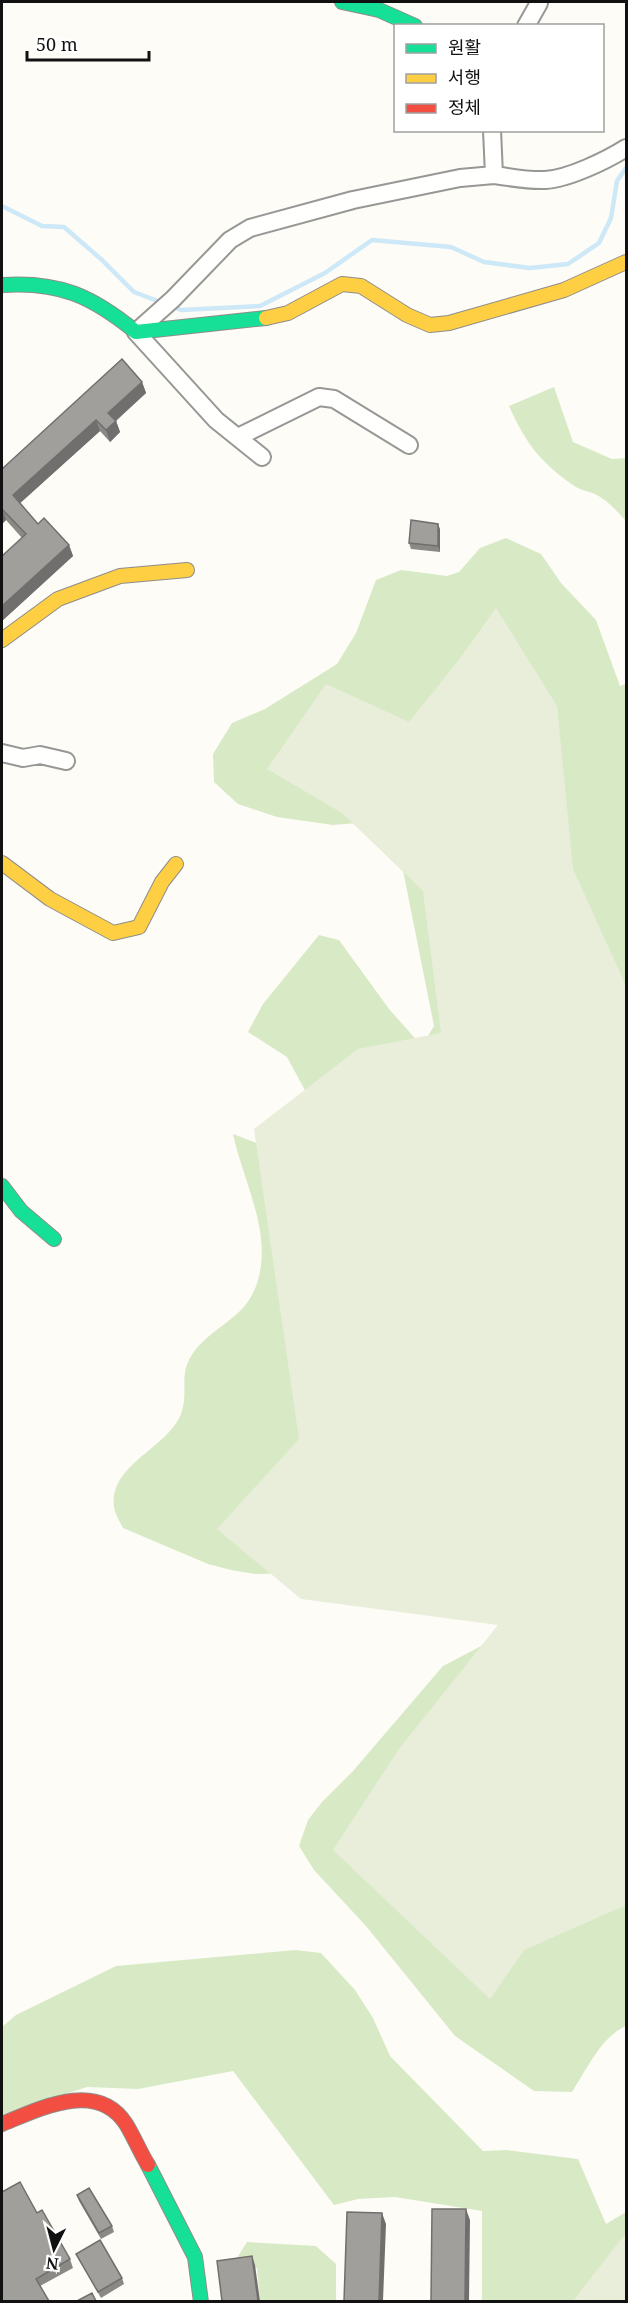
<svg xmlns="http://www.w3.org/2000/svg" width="628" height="2303" viewBox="0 0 628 2303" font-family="'Noto Serif','Noto Sans KR',serif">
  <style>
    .forest { fill: #d8eac5 }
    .cemetery { fill: #e9eedb }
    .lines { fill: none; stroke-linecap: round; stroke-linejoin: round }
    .stream { stroke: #cde8f7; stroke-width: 4.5 }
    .street-casing { stroke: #979795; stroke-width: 20 }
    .fast-casing { stroke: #8e8d8b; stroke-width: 16 }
    .slow-casing { stroke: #8e8d8b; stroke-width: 16 }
    .jam-casing { stroke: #8e8d8b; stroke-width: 16 }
    .street { stroke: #fffffe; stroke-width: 16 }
    .fast { stroke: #16e098; stroke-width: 14 }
    .slow { stroke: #ffcf43; stroke-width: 14 }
    .jam { stroke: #f24e42; stroke-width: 14 }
    .wall { fill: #8a8986 }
    .shaded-wall { fill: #716f6d }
    .building { fill: #a19f9c; stroke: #716f6d; stroke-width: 1.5 }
  </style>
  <rect width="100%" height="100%" fill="#fdfcf7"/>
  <path class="forest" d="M554,387L573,442L612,459L626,458V521C617,511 607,500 595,494C588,491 579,490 573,485C540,462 525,442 509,406Z
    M506,538L541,554L561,583L596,620L620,686L626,684V2026C602,2036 586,2070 572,2092L534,2091L455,2036L366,1926L314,1870L299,1846L308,1820L322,1802L353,1771L443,1666L485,1644L581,1638L302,1573L255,1574L231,1570L208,1564L123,1528C120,1522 115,1514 114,1507C109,1464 167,1449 181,1414C190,1389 176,1374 196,1349C219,1322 247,1318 258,1280C272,1231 243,1181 233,1134L273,1149L307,1094L287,1057L248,1032L263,1004L319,935L339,940L389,1009L422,1046L434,1026L393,820L333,825L277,817L238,804L214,782L213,754L232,723L265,709L337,664L356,633L376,580L401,570L447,576L459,572L480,548Z
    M295,1950L321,1953L355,1990L373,2018L390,2056L483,2151L507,2150L578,2159L606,2224L626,2212V2301H482V2211L395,2197L358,2199L334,2205L233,2071L138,2089L87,2087L2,2115V2027L16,2015L116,1966Z
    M247,2242L316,2246L336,2264V2301H260L257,2268L235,2261Z"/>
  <path class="cemetery" d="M496,608L557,706L573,869L626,986V1905L524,1950L490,1999L333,1850L399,1749L498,1625L301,1599L217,1529L299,1439L254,1129L358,1049L441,1033L423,891L342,813L267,769L326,684L409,722L458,661Z
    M626,2233V2301H573Z"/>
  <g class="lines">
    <path class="stream" d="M2,206L42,226L64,227L102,260L134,292L163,303
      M171,306L181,310L260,306L325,273L372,240L451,247L484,262L530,268L568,264L599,243L611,218L617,181L626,168"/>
    <defs>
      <path id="street" d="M526,26L539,3
        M494,175C510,177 528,181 545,180C568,179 607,160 626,148
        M238,437L319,397L334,399L409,445
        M262,457L216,420L136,332L173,299L230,240L250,228L353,200L460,178L494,175L492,130
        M2,753L23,758L40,755L66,761"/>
      <path id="fast" d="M342,2L379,10L415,26
        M2,285C59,281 92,296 136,332L266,318
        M2,1186L21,1211L54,1239
        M148,2165L195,2257L201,2302"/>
      <path id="slow" d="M266,318L288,313L342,284L361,286L407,315L430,325L449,323L564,290L626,262
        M2,640L58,599L120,576L187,570
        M2,863L50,899L113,933L139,927L162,882L176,864"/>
      <path id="jam" d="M2,2124C39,2109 97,2079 126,2124C134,2137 140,2152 148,2165"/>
    </defs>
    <use href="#street" class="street-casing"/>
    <use href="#fast" class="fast-casing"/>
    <use href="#slow" class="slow-casing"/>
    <use href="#jam" class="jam-casing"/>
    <use href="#street" class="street"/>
    <use href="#fast" class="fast"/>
    <use href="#slow" class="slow"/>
    <use href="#jam" class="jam"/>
  </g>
  <path class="wall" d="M142,382L146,393L116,421L120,432L110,442L100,431L20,503L38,524L69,545L73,556L2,621V556L22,538L6,520L2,524V469Z
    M440,529V552L411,549L409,543Z
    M77,2195L112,2226L114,2232L101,2239L79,2201Z
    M37,2213L70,2259L73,2268L40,2286L2,2301Z
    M76,2254L122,2278L124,2284L101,2298L79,2259Z"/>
  <path class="shaded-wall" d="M142,382L146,393L112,424L108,413Z
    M96,420L100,431L17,506L13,495Z
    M116,421L120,432L110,442L106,430Z
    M2,509L6,520L2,524Z
    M438,524L440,529V552L438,546Z
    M69,545L73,556L2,621V606Z
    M466,2209L470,2220L469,2301H465Z
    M382,2213L386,2224L383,2301H379Z
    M252,2256L255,2265L260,2301H258Z"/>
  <path class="building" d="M122,359L142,382L108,413L116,421L106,430L96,420L13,495L38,524L44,518L69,545L2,606V556L26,534L2,509V469Z
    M411,520L438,524V546L409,543Z
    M20,2182L37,2213L42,2210L70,2259L36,2279L49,2301H2V2192Z
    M89,2188L112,2226L99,2233L77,2195Z
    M432,2209H466L465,2301H431Z
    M347,2212L382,2213L379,2301H344Z
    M100,2240L122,2278L98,2292L76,2254Z
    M252,2256L258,2301H222L217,2261Z
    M92,2293L96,2301H77Z"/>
  <rect width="628" height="2303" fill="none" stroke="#111111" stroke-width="6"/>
  <rect x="394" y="24" width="210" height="108" fill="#ffffff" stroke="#a0a0a0" stroke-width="1.5"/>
  <rect x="406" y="44" width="30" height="9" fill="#16e098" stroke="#a0a0a0" stroke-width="1.5"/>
  <text x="448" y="54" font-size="18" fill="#111111">원활</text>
  <rect x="406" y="74" width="30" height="9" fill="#ffcf43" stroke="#a0a0a0" stroke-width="1.5"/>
  <text x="448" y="84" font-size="18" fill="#111111">서행</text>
  <rect x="406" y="104" width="30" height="9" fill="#f24e42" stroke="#a0a0a0" stroke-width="1.5"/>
  <text x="448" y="114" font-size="18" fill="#111111">정체</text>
  <g transform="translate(54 2249) rotate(186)" stroke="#ffffff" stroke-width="4.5" paint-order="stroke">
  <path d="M0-4.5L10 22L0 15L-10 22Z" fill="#111111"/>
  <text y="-9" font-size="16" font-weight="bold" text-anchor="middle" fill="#111111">N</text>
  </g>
  <path d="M27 51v9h122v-9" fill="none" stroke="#111111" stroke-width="3"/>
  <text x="36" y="51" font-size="18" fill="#111111" stroke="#ffffff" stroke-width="4.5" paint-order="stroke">50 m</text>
</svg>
